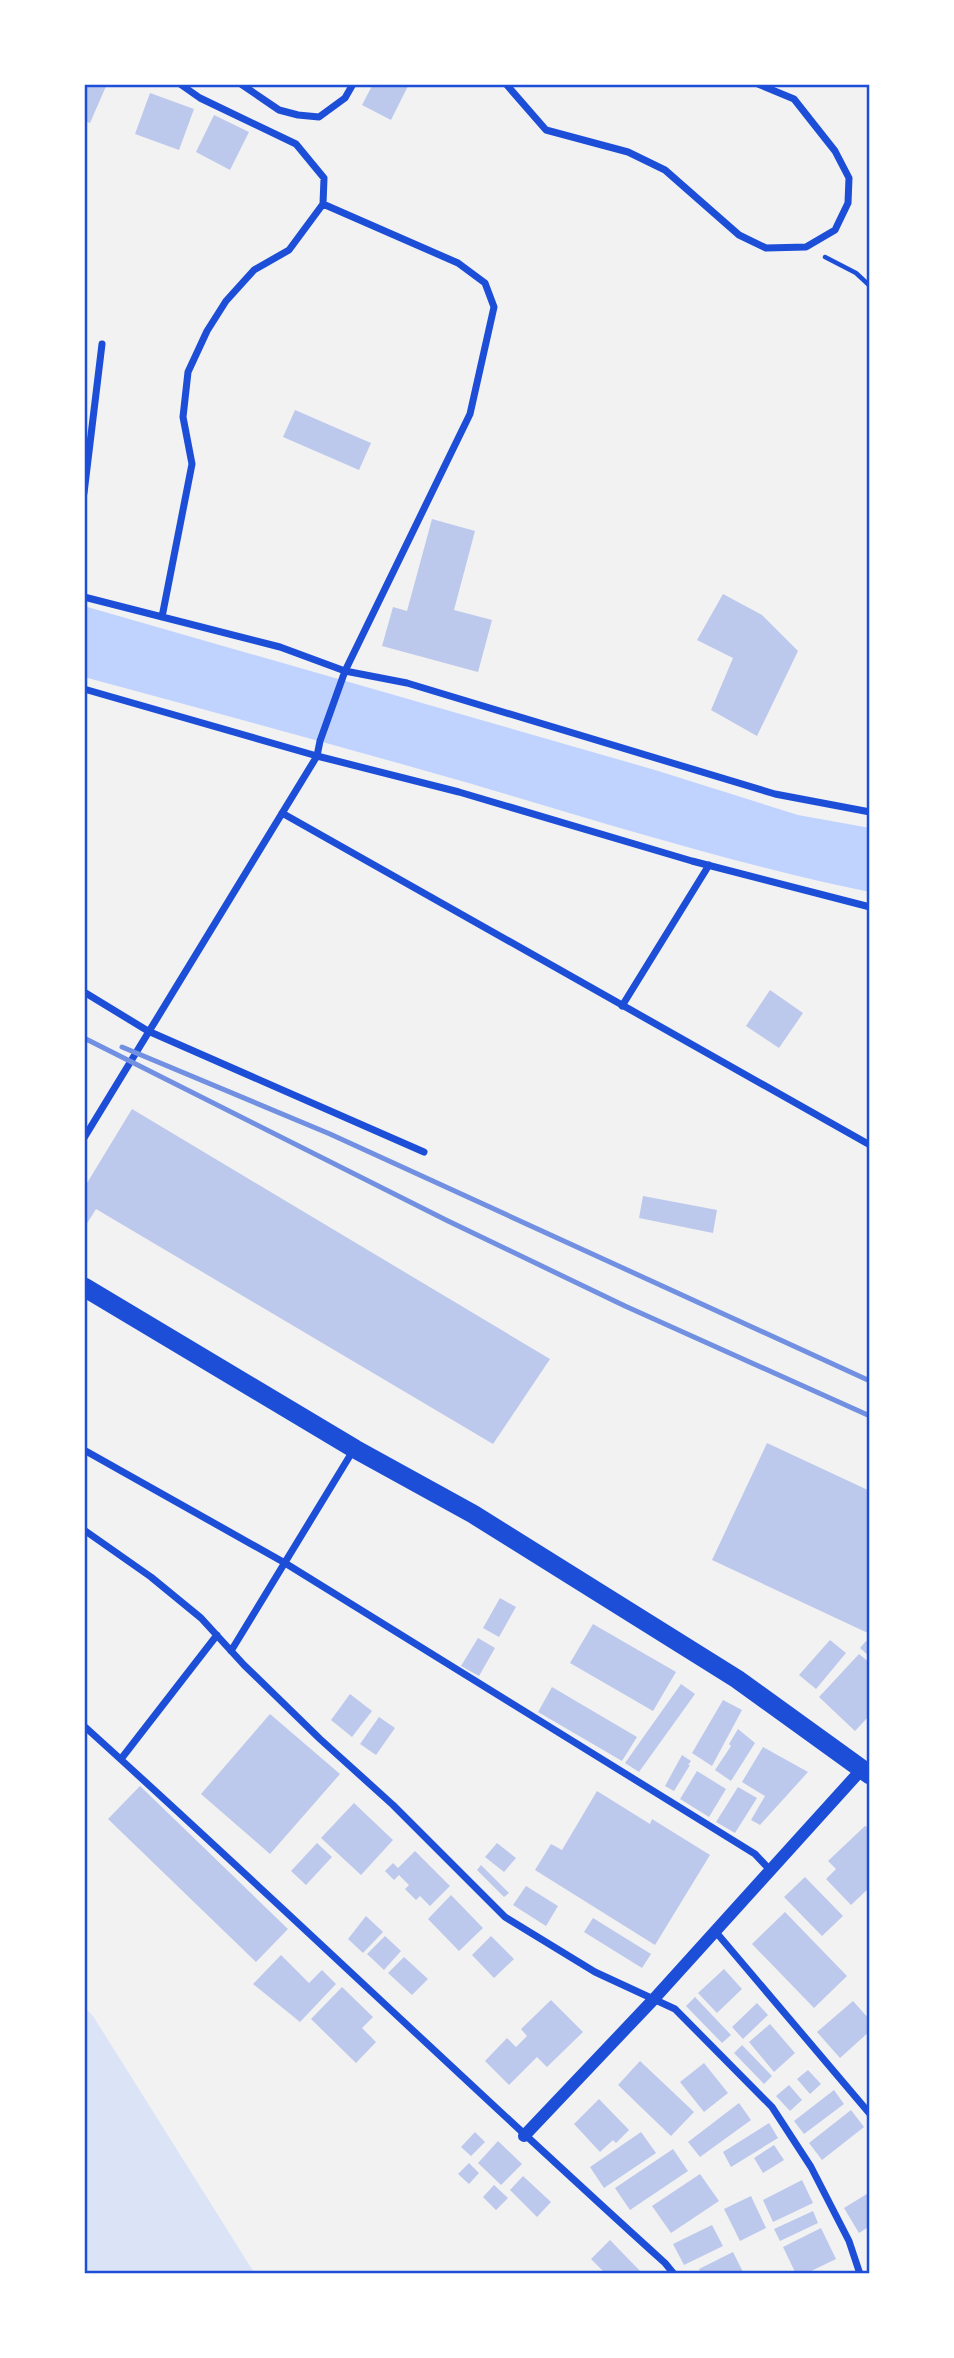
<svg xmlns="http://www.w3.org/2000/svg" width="954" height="2358" viewBox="0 0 954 2358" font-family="Cabin,sans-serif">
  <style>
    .green { fill: #dbe4f7 }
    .water { fill: #bfd3fe }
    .building { fill: #bdc9ec }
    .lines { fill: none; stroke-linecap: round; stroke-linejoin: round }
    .path { stroke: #1d4ed8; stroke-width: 4.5 }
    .minor { stroke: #1d4ed8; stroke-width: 7 }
    .tertiary { stroke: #1d4ed8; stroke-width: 12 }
    .trunk { stroke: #1d4ed8; stroke-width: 19 }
    .rail { stroke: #7290e2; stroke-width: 5 }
    .neatline { fill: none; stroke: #1d4ed8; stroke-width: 2.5 }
  </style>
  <rect width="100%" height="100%" fill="#f2f2f2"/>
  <path class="green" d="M84,2007L93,2016L255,2274H84Z"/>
  <path class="water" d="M84,606L655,770L798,815L870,828V892C735,864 604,823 472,784C343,747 213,712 84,677Z"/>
  <path class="building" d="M84,84H107L90,123L84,121Z
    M373,84H409L391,120L362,105Z
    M150,93L194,109L179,150L135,134Z
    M214,115L249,132L230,170L196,152Z
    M295,410L371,443L359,470L283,437Z
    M432,519L475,531L454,610L492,620L478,672L382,646L393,607L407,611Z
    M723,594L762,615L798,651L757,736L711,710L733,658L697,640Z
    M770,990L803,1013L779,1048L746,1026Z
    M132,1109L550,1359L493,1444L96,1209L86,1225L84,1224V1188Z
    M643,1196L717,1210L713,1233L639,1218Z
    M767,1443L870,1491V1634L712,1560Z
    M500,1598L516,1607L499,1637L483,1628Z
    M593,1624L676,1672L653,1711L570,1663Z
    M478,1638L495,1648L479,1676L461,1666Z
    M830,1640L846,1653L816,1689L799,1675Z
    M866,1641L870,1643V1657L860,1648Z
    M859,1654L870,1663V1715L855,1731L819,1697Z
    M681,1684L695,1694L639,1772L625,1763Z
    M552,1687L637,1737L622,1761L538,1712Z
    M350,1694L372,1711L352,1737L331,1720Z
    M723,1700L742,1710L712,1766L692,1753Z
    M270,1714L340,1774L270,1854L201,1794Z
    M379,1717L395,1728L376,1755L360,1744Z
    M738,1729L755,1743L731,1781L715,1770L731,1746L729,1744Z
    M763,1747L808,1772L760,1825L751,1820L765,1796L742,1782Z
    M682,1755L691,1761L688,1765H690L674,1791L665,1786Z
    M697,1771L726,1789L709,1817L680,1799Z
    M140,1786L288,1929L256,1962L108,1819Z
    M738,1787L757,1798L735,1833L716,1822Z
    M597,1791L650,1824L652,1819L710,1855L655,1945L535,1870L551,1844L562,1850Z
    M354,1803L393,1840L361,1875L321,1838Z
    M865,1826L870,1829V1887L851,1905L826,1879L836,1869L828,1861Z
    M317,1843L332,1857L306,1885L291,1871Z
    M497,1843L516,1858L504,1872L485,1857Z
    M415,1851L450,1886L430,1906L420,1896L416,1900L405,1889L409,1885L399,1875L394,1880L385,1871L393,1863L398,1868Z
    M481,1865L509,1893L504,1897L477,1870Z
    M805,1877L843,1916L822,1936L784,1897Z
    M526,1886L558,1906L546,1926L513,1905Z
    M451,1895L483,1928L459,1951L428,1919Z
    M785,1912L847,1976L814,2008L752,1944Z
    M366,1916L383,1932L363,1953L348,1939Z
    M593,1918L651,1954L642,1968L584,1932Z
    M385,1936L401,1951L384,1970L367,1954Z
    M491,1936L514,1959L494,1978L472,1955Z
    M281,1955L309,1983L322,1970L336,1984L300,2022L253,1984Z
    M404,1957L428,1979L412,1995L388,1973Z
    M724,1969L742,1989L717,2013L698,1993Z
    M342,1987L373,2017L362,2028L376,2042L356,2063L311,2019Z
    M695,1997L731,2035L722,2043L686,2006Z
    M551,2000L583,2032L547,2067L537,2057L509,2085L485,2061L507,2038L516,2047L527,2036L521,2029Z
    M853,2001L870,2020V2031L840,2058L817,2032Z
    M757,2003L768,2015L743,2039L732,2027Z
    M770,2024L795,2053L774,2072L749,2042Z
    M742,2045L772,2076L764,2084L734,2053Z
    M640,2061L694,2112L671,2136L618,2085Z
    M704,2063L728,2093L704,2112L680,2082Z
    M808,2070L821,2084L810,2094L797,2079Z
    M789,2085L802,2100L790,2111L776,2096Z
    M834,2090L844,2104L804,2134L794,2121Z
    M599,2099L629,2130L616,2143L613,2140L600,2152L574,2124Z
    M739,2103L751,2120L700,2157L688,2142Z
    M851,2110L864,2127L822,2160L809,2143Z
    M769,2123L778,2138L731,2167L723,2152Z
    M475,2132L485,2142L471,2156L461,2147Z
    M641,2132L656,2153L604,2188L590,2167Z
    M498,2141L522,2164L501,2185L478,2163Z
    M774,2145L784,2160L763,2173L754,2158Z
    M673,2149L688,2171L630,2210L615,2188Z
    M469,2163L479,2173L469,2184L458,2174Z
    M700,2174L719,2201L671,2233L652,2206Z
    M523,2176L551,2202L537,2217L510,2190Z
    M802,2180L813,2203L773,2222L763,2200Z
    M494,2185L508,2198L496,2210L483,2197Z
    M870,2192V2226L859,2233L844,2208Z
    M751,2196L766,2228L740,2241L724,2209Z
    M813,2211L818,2223L780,2241L774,2229Z
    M712,2225L723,2246L684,2265L673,2244Z
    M821,2228L836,2259L805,2274H796L783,2247Z
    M610,2240L643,2274H606L591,2259Z
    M733,2252L744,2274H701L699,2269Z"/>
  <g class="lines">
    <path class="path" d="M825,257L856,273L870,286"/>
    <path class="minor" d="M241,84L279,110L298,115L319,117L345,98L353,84
      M506,84L546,130L628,152L665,170L739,235L766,248L806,247L835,230L848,203L849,178L835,151L794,99L758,84
      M84,493L102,344
      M84,597L280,647L345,671L407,683L775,794L870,812
      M162,617L192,464L183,417L188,372L207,331L226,301L254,270L289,250L323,204
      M84,689L317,756L459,792L692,861L870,907
      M282,813L870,1145
      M84,992L148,1031L424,1152
      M622,1006L709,865
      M84,1138L317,756L320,741L345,671L470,414L494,307L485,283L458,263L323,204L324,178L296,144L200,98L180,84
      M84,1450L285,1563L755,1854L770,1870
      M84,1530L151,1577L201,1618L244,1665L320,1739L393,1805L505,1917L595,1972L675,2009L772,2107L811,2167L849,2241L860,2274
      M231,1651L354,1449
      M84,1726C280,1903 469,2086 665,2263L674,2274
      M121,1759L217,1635
      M715,1931L870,2114"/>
    <path class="tertiary" d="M524,2136L653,2000L862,1769"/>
    <path class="trunk" d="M84,1287L355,1449L473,1514L737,1679L870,1775"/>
    <path class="rail" d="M84,1038L446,1220L625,1306L870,1416
      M122,1047L330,1134L870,1381"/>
  </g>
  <rect width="954" height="2358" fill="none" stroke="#ffffff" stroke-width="172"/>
  <rect x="86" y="86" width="782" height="2186" class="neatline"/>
</svg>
